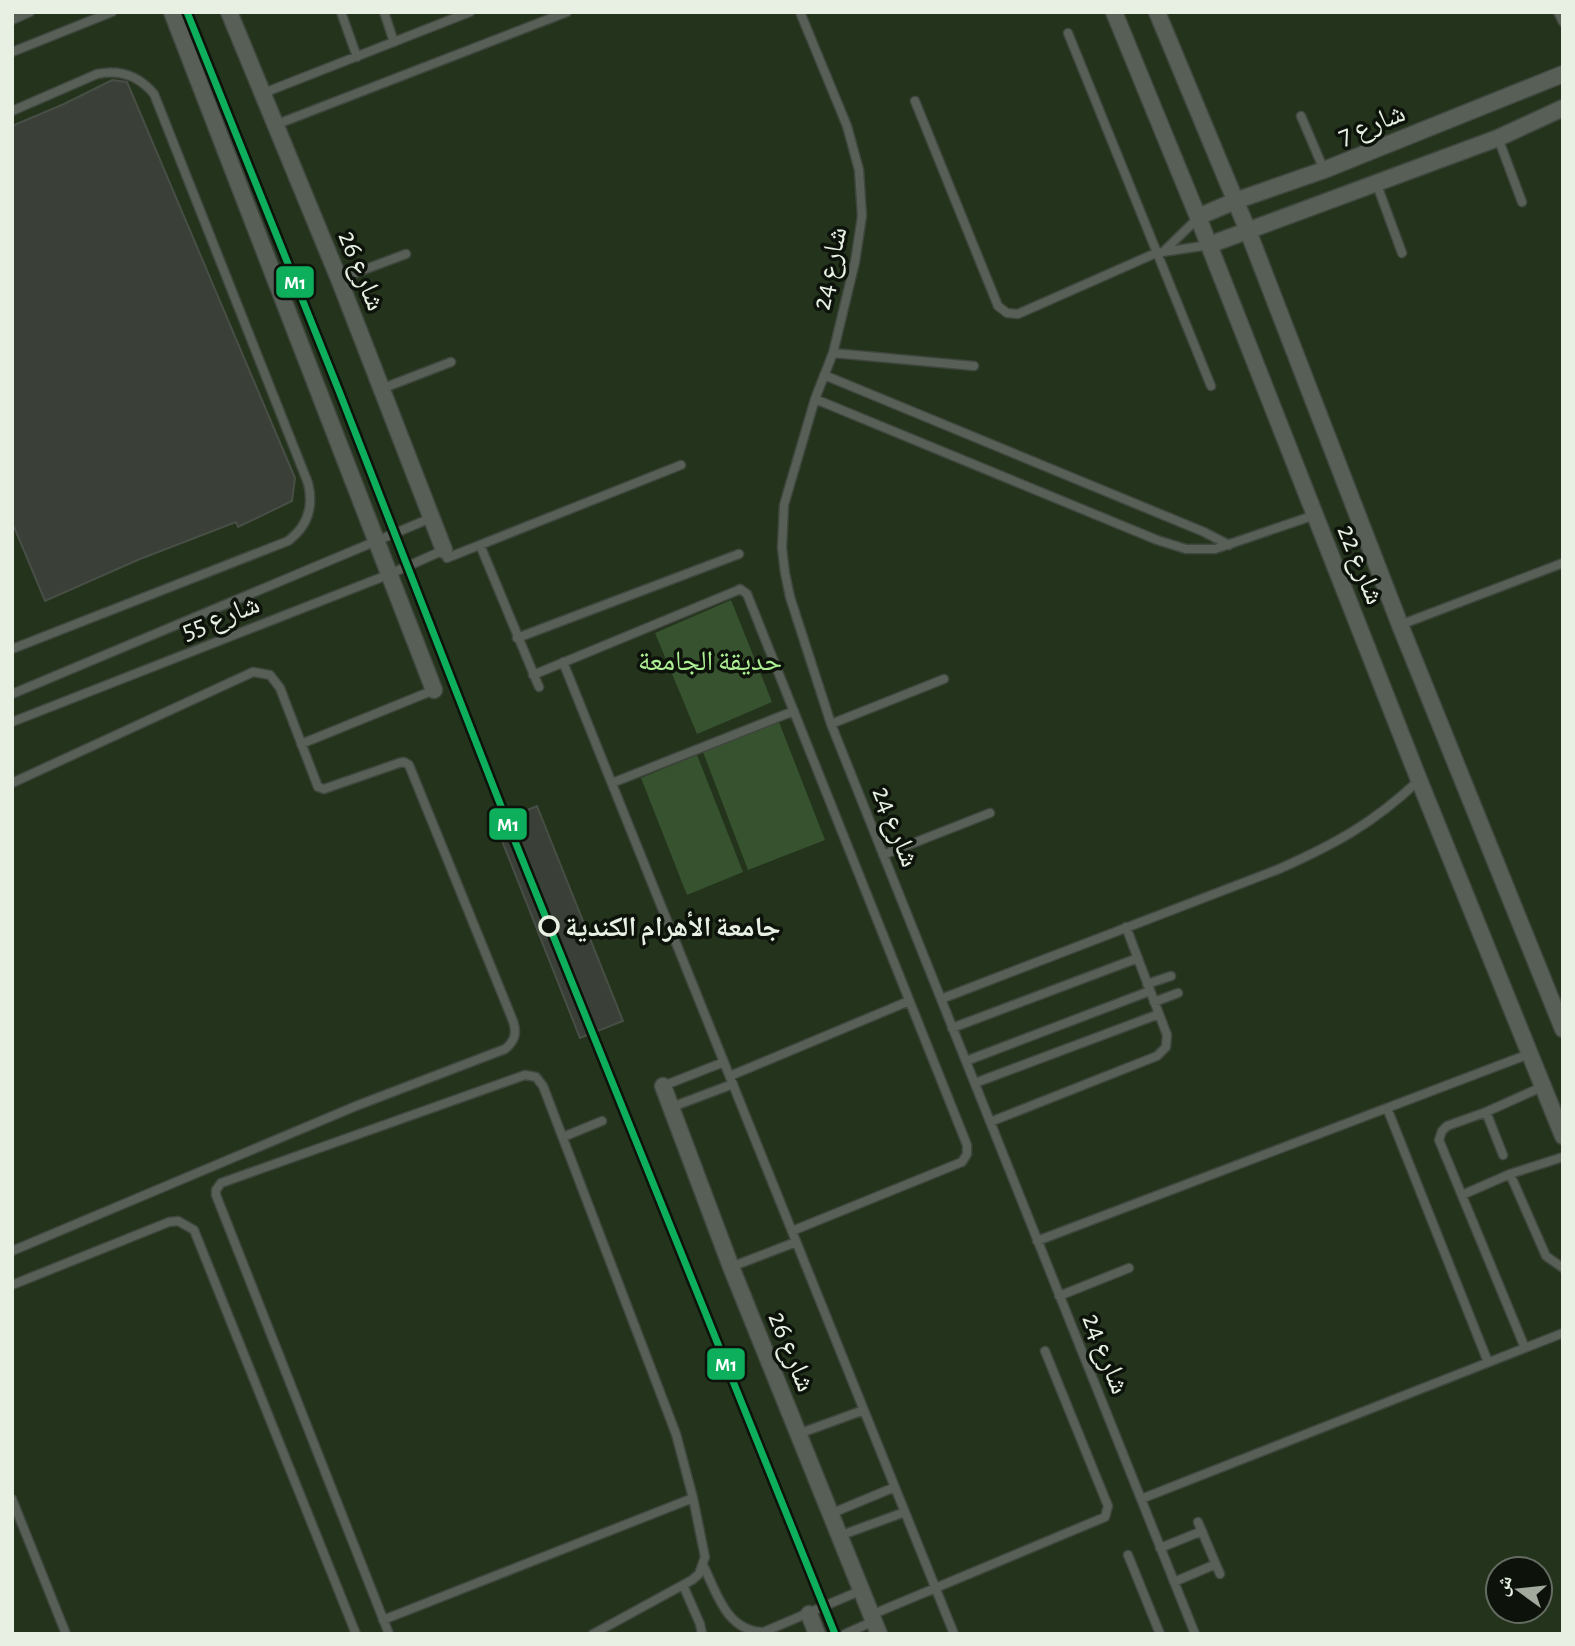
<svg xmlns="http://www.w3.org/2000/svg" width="1575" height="1646" viewBox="0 0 1575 1646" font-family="'Alegreya Sans','Noto Naskh Arabic',sans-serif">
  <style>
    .built { fill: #23331c; fill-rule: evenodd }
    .green { fill: #37522e }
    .building { fill: #3a4037; stroke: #484e45; stroke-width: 2 }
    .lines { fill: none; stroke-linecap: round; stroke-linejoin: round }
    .service-casing { stroke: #3f463d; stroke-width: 11 }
    .minor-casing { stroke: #3f463d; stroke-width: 19 }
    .service { stroke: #585f56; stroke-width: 8 }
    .minor { stroke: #585f56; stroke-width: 16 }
    .metro-1-casing { stroke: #0d130b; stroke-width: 12 }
    .metro-1 { stroke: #0daf5c; stroke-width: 7 }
    .stop-dot { fill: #0d130b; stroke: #e7f0e3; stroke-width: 3.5 }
    .labels { text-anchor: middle; stroke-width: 7; stroke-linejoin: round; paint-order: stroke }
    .street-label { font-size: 28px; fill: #e7f0e3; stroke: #0d130b }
    .park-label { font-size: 28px; fill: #adf194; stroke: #0d130b }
    .stop-label { font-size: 28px; font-weight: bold; fill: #e7f0e3; stroke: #0d130b; text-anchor: start }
    .line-badge { stroke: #0d130b; stroke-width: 2.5 }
    .badge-label { font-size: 19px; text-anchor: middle; font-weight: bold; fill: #fff }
  </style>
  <rect width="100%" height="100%" fill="#21291e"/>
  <path class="built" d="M12,12H1563V1634H12ZM1498,1569H1540V1611H1498Z"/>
  <path class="green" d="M731,600L772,702L697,734L655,633Z
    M779,722L825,840L748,870L703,752Z
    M697,755L743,872L687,895L641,778Z"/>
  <path class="building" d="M112,80L127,82L295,478L292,501L238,527L236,522L140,559L45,601L12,522V126L64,104Z
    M537,806L623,1021L580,1038L495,823Z"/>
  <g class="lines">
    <defs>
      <path id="service" d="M341,12L357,57
        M384,12L394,42
        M800,12L847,126L859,170L862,216L855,262L833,353L815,399L784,505L782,548L785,573L790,597L831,724L1195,1634
        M1558,12L1563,22
        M12,20L30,12
        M1068,33L1211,386
        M12,52L112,12
        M261,94L470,12
        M915,101L998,306L1007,313L1018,314L1156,253L1209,245
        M12,111L97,74C121,69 139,76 154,94L308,483C314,507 308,526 288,541L12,649
        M1301,116L1324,170
        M275,125L567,12
        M1498,138L1522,202
        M1377,185L1402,253
        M1165,250L1198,218
        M339,279L406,254
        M833,353L974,366
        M824,375L1204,532L1229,545
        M381,389L451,362
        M815,399L1157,540L1186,549H1215L1315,515
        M480,545L539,687
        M447,558L681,465
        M1400,625L1563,563
        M517,638L739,554
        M563,662L954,1634
        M533,675L736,591L740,589L747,594L967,1145V1154L962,1162L792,1231
        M12,694L431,518
        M12,722L390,574L444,550
        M831,724L944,679
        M301,744L434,690
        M12,783L253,672L270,675L280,688L318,787L324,789L399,763L404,762L409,765L513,1021C517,1033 515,1041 505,1049L356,1106L12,1251
        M612,783L794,711
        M883,855L990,813
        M1147,984L1171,976
        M941,999L1279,869C1335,844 1374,823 1419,780
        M1154,1002L1178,993
        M952,1028L1138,958
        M966,1061L1150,991
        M730,1076L909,1001
        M975,1083L1159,1014
        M663,1086L724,1062
        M672,1107L733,1084
        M1387,1108L1488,1362
        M1486,1112L1503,1155
        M990,1122L1157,1056L1166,1047L1167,1035L1126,927
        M563,1137L602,1121
        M1510,1174L1546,1256L1563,1268
        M1462,1195L1510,1174L1563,1157
        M1037,1241L1529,1054
        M731,1267L796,1242
        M12,1285L169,1222L178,1221L194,1230L356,1634
        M1059,1296L1129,1268
        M1525,1348L1439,1140L1442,1131L1447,1126L1486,1112L1544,1086
        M798,1434L864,1410
        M12,1499L66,1634
        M1141,1499L1563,1333
        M830,1514L895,1487
        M1198,1522L1220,1574
        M839,1536L905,1512
        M1160,1548L1202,1531
        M1128,1555L1160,1634
        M703,1565C717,1593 726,1630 762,1632
        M1174,1582L1216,1564
        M683,1585L700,1624L702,1634
        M871,1615L1105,1517L1108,1506L1045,1351
        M383,1620L693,1498
        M389,1634L216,1195V1190L221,1183L525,1075L536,1077L543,1086L676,1434L693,1498L705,1557L699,1574L692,1580L593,1634
        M759,1634L862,1590
        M845,1634L874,1621"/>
      <path id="minor" d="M172,12L434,690
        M229,12L339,279L444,550
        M1114,12L1198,217L1419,780L1563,1136
        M1157,12L1248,231L1400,625L1563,1029
        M1198,217L1235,201L1324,170L1563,74
        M1209,245L1498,138L1563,108
        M663,1086L731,1267L879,1634
        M809,1614L817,1634"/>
    </defs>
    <use href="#service" class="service-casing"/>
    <use href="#minor" class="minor-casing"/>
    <use href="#service" class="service"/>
    <use href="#minor" class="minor"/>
    <defs>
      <path id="metro-1" d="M187,12L339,391L506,819L835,1634"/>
    </defs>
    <use href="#metro-1" class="metro-1-casing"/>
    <use href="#metro-1" class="metro-1"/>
  </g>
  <circle class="stop-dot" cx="549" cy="926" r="9"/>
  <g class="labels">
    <g class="street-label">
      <text transform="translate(1371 123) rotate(-22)" y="10">شارع 7</text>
      <text transform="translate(828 268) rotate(-78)" y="10">شارع 24</text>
      <text transform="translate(363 270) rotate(68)" y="10">شارع 26</text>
      <text transform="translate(1362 564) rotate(68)" y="10">شارع 22</text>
      <text transform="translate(220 616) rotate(-21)" y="10">شارع 55</text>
      <text transform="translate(897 826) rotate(68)" y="10">شارع 24</text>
      <text transform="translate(793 1351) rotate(68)" y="10">شارع 26</text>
      <text transform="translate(1107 1353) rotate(68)" y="10">شارع 24</text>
    </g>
    <g class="park-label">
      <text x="710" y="670">حديقة الجامعة</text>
    </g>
    <g class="stop-label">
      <text x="565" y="936">جامعة الأهرام الكندية</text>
    </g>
  </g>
  <g class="line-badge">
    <rect x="275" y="265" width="40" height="34" rx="7" fill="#0daf5c"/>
    <rect x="488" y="807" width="40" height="34" rx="7" fill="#0daf5c"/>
    <rect x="706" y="1347" width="40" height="34" rx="7" fill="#0daf5c"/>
  </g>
  <g class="badge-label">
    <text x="295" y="289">M1</text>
    <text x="508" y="831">M1</text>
    <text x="726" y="1371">M1</text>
  </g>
  <rect width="1575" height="1646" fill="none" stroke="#e7f0e3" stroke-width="28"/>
  <g transform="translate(1519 1590) rotate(285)"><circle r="33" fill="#0d130b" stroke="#646b61" stroke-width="2"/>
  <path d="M0-5L12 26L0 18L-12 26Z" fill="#a2aa9e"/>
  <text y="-10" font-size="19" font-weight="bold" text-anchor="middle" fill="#e7f0e3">ش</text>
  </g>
</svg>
